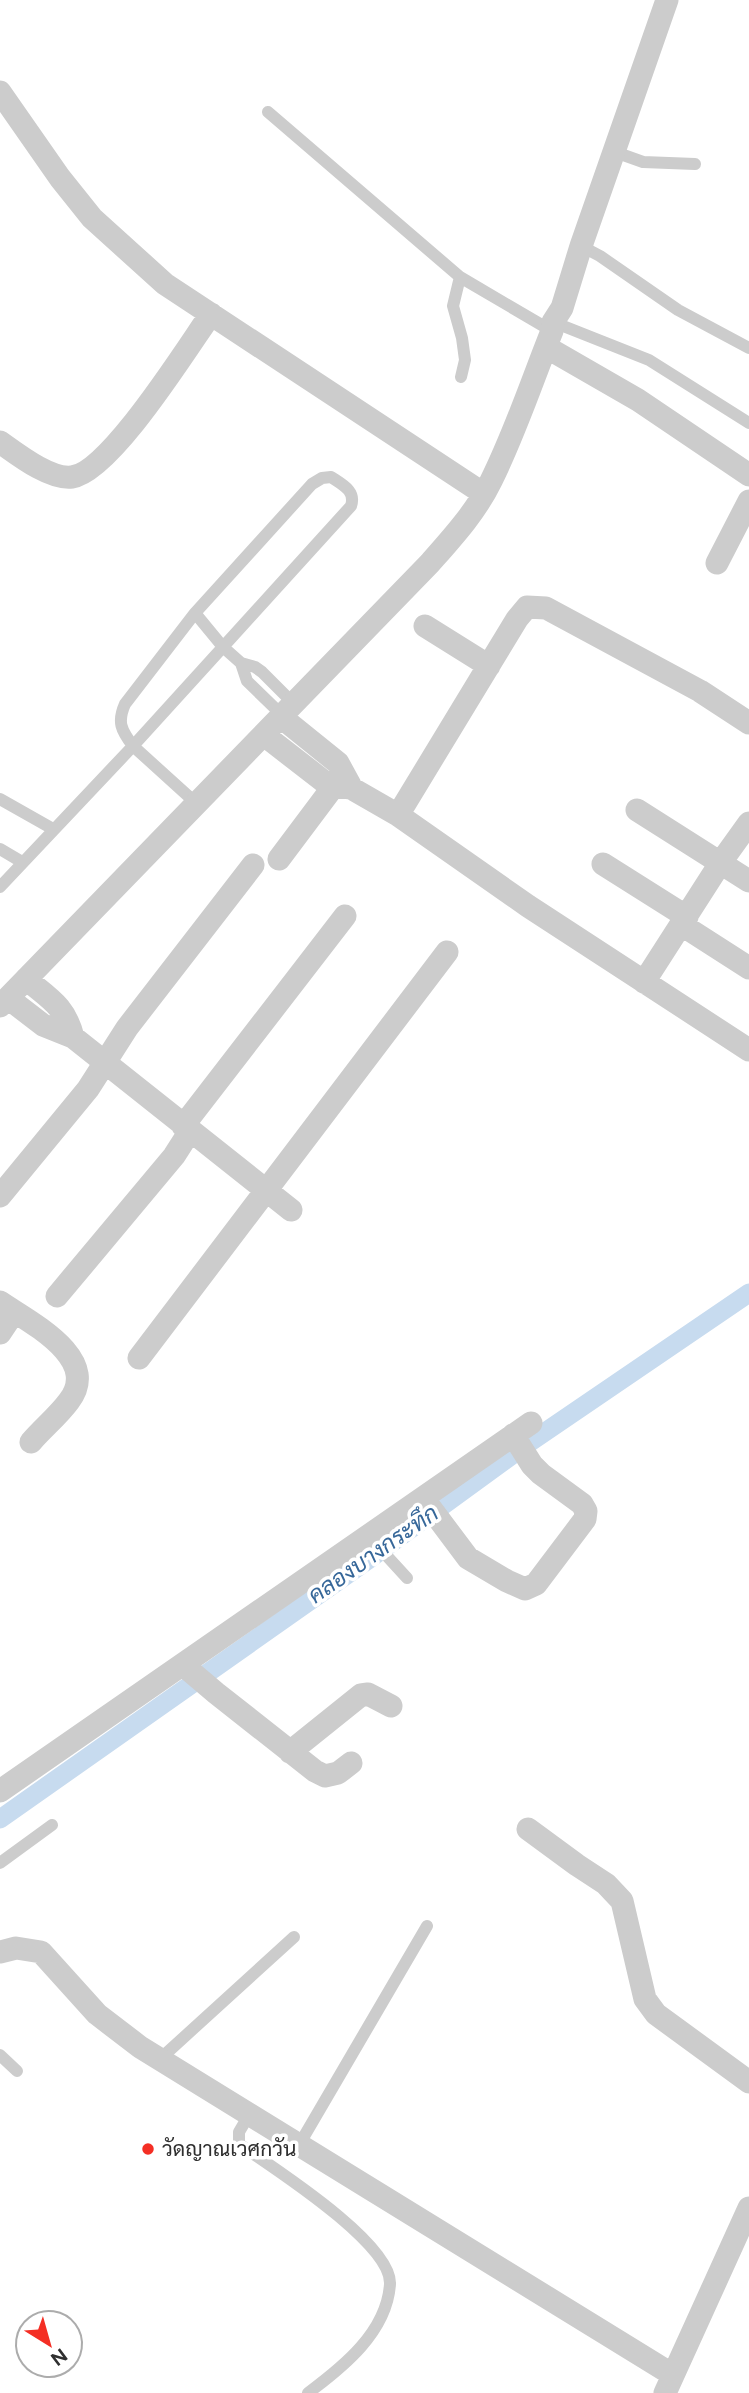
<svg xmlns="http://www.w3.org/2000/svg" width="749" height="2393" viewBox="0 0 749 2393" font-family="Figtree,Sarabun,sans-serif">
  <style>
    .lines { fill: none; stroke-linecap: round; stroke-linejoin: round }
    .canal { stroke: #c7dbef; stroke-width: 19 }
    .lane { stroke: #ccc; stroke-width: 12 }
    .street { stroke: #ccc; stroke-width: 23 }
    .poi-dot { fill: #f42e24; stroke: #fff; stroke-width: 2.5 }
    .labels { text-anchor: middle; stroke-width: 7; stroke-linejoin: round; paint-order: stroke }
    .poi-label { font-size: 21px; fill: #2f2f2f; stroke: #fff; text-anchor: start }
    .water-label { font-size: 23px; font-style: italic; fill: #366799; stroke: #fff }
  </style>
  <rect width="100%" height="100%" fill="#fff"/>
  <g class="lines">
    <path class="canal" d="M0,1819L368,1560L523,1447L749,1293"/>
    <path class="lane" d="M268,112L460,277L552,331
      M615,152L643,162L695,164
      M581,246L600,256L678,310L749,348
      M460,277L453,306L462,338L465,360L461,377
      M553,322L649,360L749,423
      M195,613L223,647L351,506C356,491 343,485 331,477L322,478L312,484L195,613L125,704C117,722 121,730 133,746L223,647L241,663L255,667L262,672L293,703
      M241,663L247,681L282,715
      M0,799L53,829
      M0,849L22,862
      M0,887L133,746L197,804
      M367,1537L374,1542L407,1578
      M0,1863L52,1825
      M0,2055L17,2071
      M160,2059L294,1937
      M249,2115L239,2132V2144C272,2167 392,2243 390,2284C387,2332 343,2367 308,2393
      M299,2145L427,1926"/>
    <path class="street" d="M0,92L60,178L92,218L165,284L484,494
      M546,347L638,400L749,475
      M0,442C17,454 50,480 72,477C110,472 187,348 211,314
      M717,563L749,501
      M425,626L489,666
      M281,717L338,763L350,785
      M264,735L322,780L334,786L351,788L398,815L528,906L749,1050
      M637,810L749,881
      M398,815L517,619L527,607L546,608L700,691L749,723
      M279,859L342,775
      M603,864L687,917
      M682,925L749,968
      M26,979C50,999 65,1006 73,1037
      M644,982L721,862L749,823
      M8,998L43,1025L73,1037L291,1210
      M0,1006L430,563C452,538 476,512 491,481C515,433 532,381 552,331L553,322L562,308L581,246L667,0
      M183,1126L345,916
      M0,1196L88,1089L127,1028L253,865
      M57,1296L174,1156L190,1131
      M0,1302C29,1322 102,1358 69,1401C58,1416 43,1428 31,1442
      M0,1333L14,1312
      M139,1358L447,952
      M423,1498L468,1558L507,1581L525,1589L536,1584L585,1519L586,1511L582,1504L541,1474L532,1465L513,1435
      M183,1665L216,1693L315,1771L325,1776L338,1773L351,1763
      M290,1752L361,1695L368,1694L391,1706
      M0,1791L531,1423
      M528,1829L577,1865L606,1884L622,1901L645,1999L656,2014L749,2082
      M0,1952L16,1948L41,1952L97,2014L140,2047L673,2375
      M665,2393L749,2208"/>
  </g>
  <circle class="poi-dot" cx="148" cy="2149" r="7"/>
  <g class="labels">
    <g class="poi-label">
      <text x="162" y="2156">วัดญาณเวศกวัน</text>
    </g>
    <g class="water-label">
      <text transform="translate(373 1554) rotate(-35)" y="8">คลองบางกระทึก</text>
    </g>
  </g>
  <g transform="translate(49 2344) rotate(143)"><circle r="33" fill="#ffffff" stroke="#acacac" stroke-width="2"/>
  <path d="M0-5L12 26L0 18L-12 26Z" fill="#f42e24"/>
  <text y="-10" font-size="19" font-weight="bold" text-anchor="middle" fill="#2f2f2f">N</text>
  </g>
</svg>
